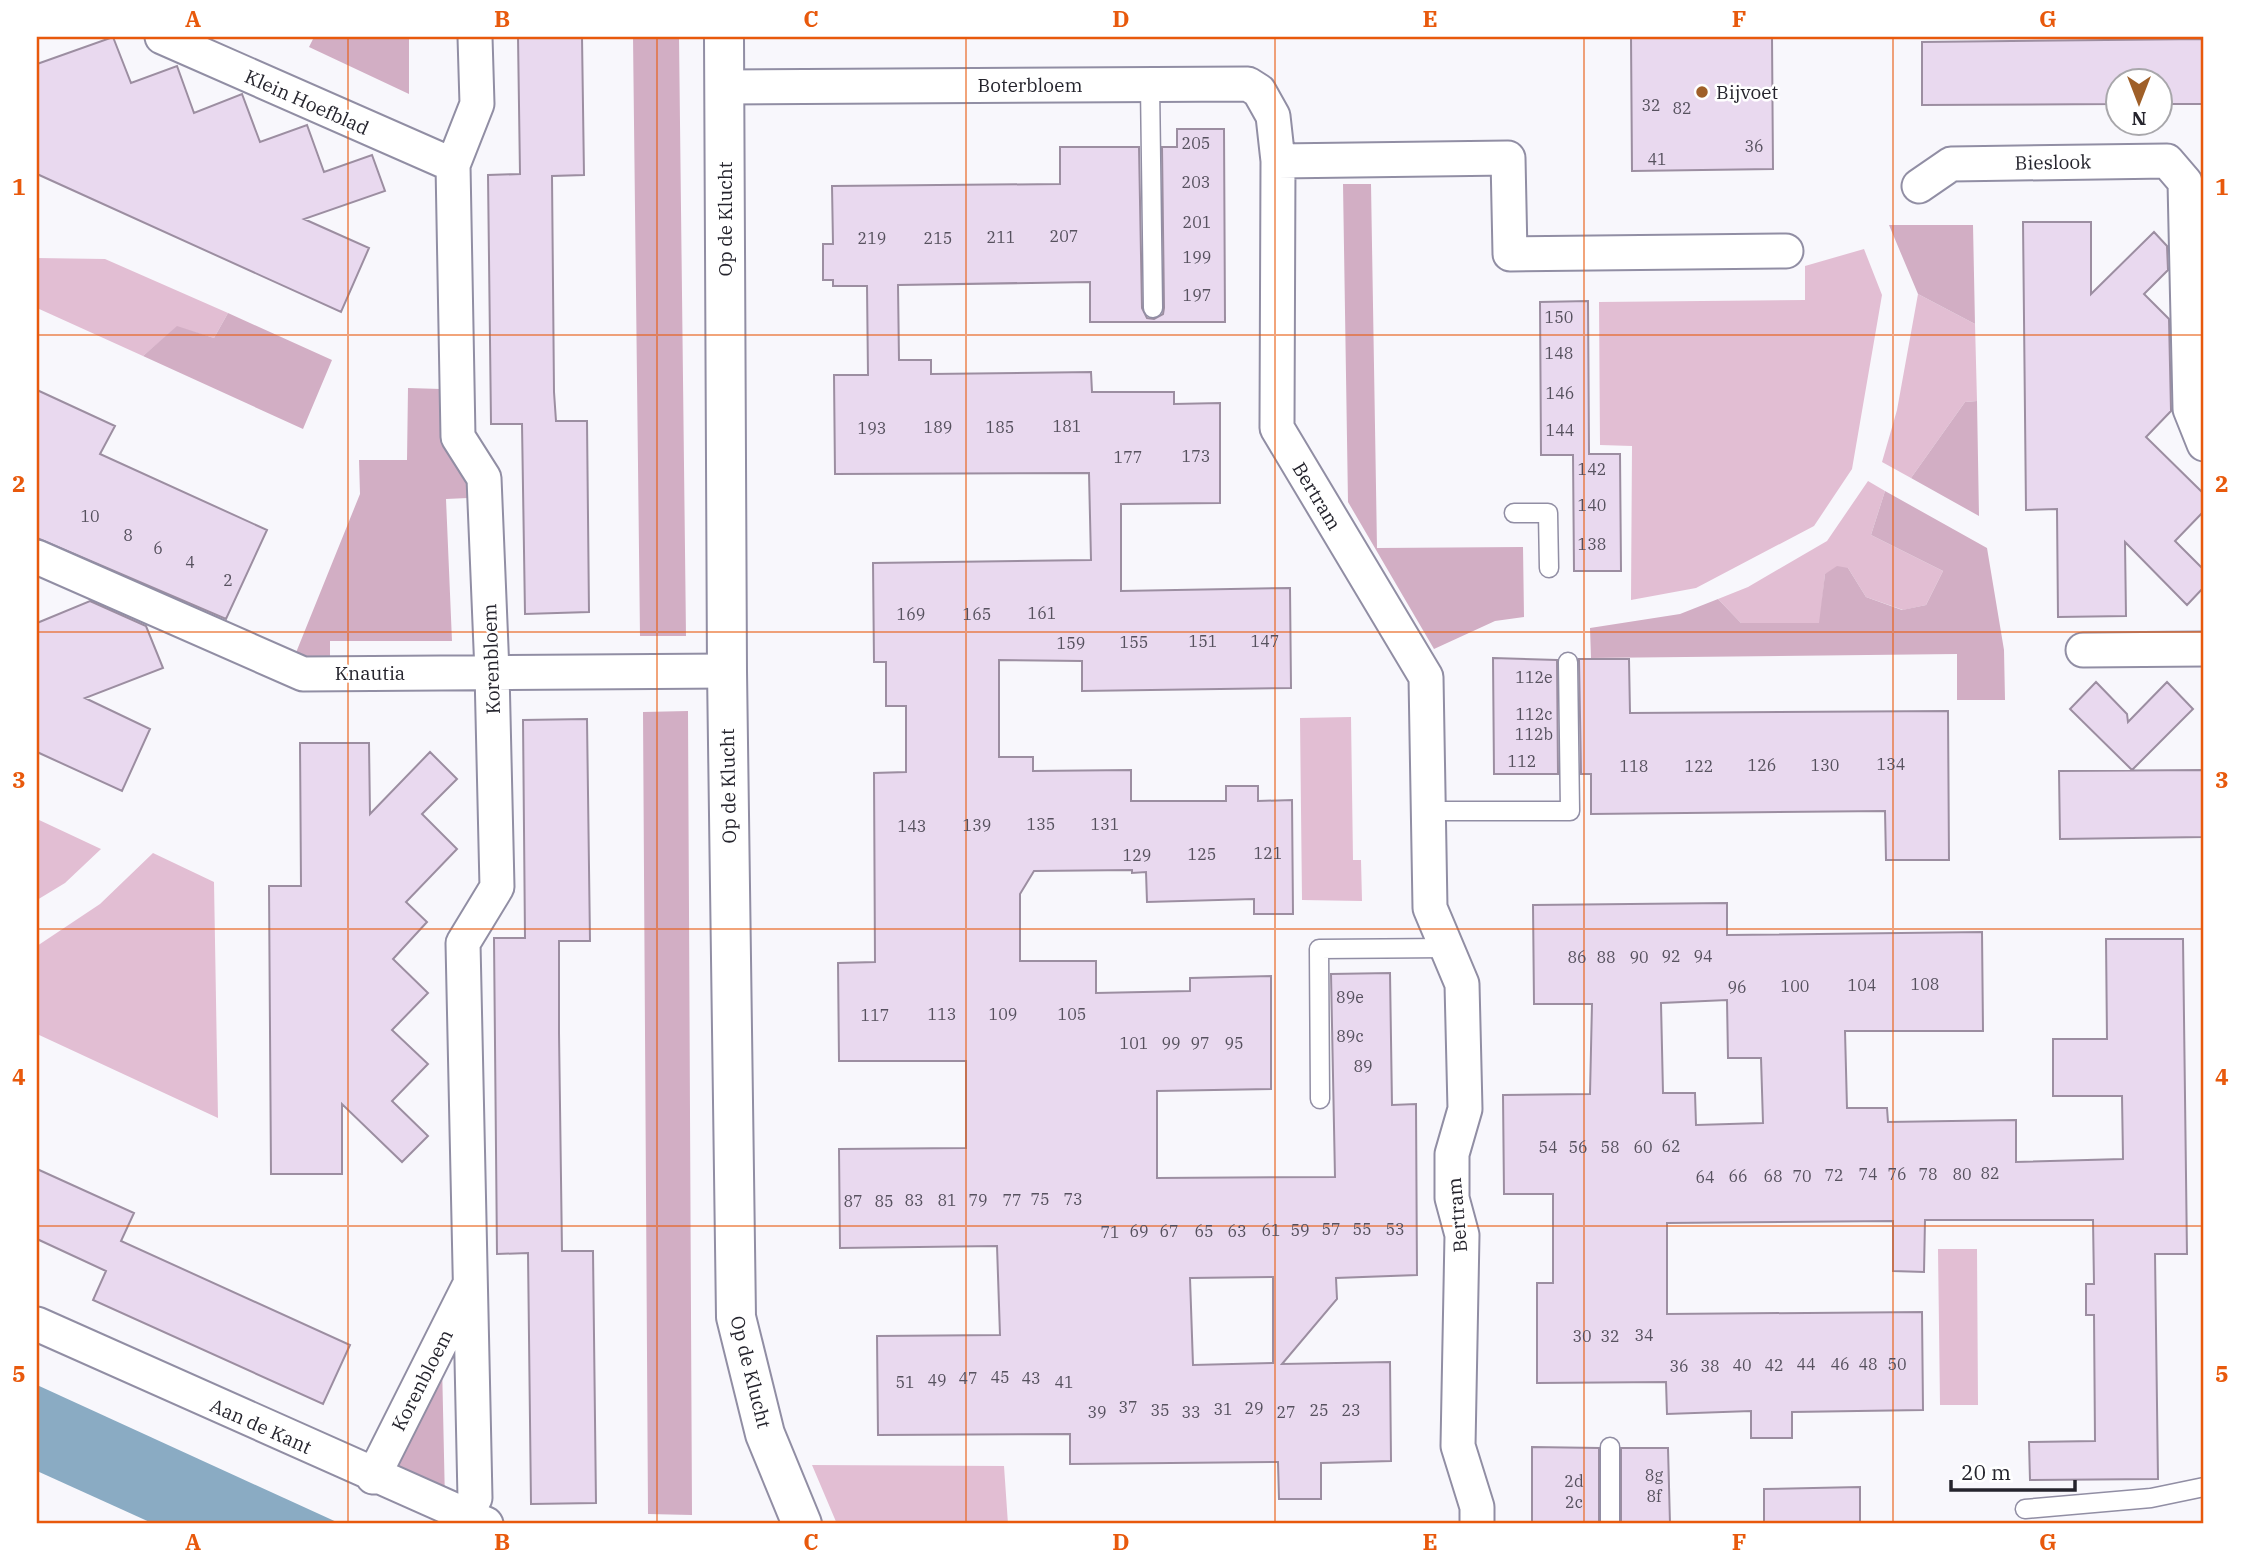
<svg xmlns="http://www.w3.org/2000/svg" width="2241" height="1561" viewBox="0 0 2241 1561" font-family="'IBM Plex Serif',serif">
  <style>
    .green { fill: #e2bed3 }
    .forest { fill: #d2aec4 }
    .water { fill: #8aabc3 }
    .building { fill: #e9d9ef; stroke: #9c8ea1; stroke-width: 2; fill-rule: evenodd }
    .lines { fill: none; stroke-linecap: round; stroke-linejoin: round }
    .lane-casing { stroke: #918ea4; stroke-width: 21 }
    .street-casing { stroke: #918ea4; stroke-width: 37 }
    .secondary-casing { stroke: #918ea4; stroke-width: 42 }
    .lane { stroke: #fff; stroke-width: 18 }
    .street { stroke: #fff; stroke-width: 33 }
    .secondary { stroke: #fff; stroke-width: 38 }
    .grid { fill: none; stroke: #e8590c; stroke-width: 2; stroke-opacity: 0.55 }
    .poi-dot { fill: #9f5f28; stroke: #fff; stroke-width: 2.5 }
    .labels { text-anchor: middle; stroke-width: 5; stroke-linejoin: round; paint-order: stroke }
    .number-label { font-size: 16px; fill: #56515e }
    .street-label { font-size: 19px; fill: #25242d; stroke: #fff }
    .poi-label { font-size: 19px; fill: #25242d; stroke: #fff; text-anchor: start }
    .neatline { fill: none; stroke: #e8590c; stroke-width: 2.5 }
    .grid-label { font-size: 23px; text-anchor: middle; font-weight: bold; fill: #e8590c }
  </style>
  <rect width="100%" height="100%" fill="#f8f7fc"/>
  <path class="green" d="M1864,249L1882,295L1852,469L1814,526L1696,588L1631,600L1632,446L1600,445L1599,302L1805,300V266Z
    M37,258L105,259L228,313L214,338L177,327L143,356L37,308Z
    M1918,294L1975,324L1977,401L1965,402L1911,478L1882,462L1897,410Z
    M1868,481L1885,491L1871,535L1943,571L1926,605L1903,610L1866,597L1848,568L1825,574L1820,623H1741L1718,599L1748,587L1827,541Z
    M1351,717L1353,860H1361L1362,901L1302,900L1300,718Z
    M37,819L101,849L65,883L37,900Z
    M153,853L214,882L218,1118L37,1034V946L100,904Z
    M1938,1249H1977L1978,1405H1940Z
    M812,1465L1004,1466L1008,1524H837Z"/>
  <path class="forest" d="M314,37H409V94L309,47Z
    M633,37H679L686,636H640Z
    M1343,184H1371L1377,548L1523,547L1524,617L1495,621L1434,649L1348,502Z
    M1889,225H1973L1975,324L1918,294Z
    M228,313L332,360L303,429L143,356L177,326L214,338Z
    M408,388L441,389L442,437L468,487V498L446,499L452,641H330V665H291L360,494L359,460H407Z
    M1977,401L1979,516L1911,478L1965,402Z
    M1885,491L1987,548L2004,650L2005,700H1957V654L1591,658L1590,628L1680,614L1718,599L1741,623H1819L1825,574L1837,566L1848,568L1866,597L1902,610L1926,605L1943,571L1871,535Z
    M688,711L692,1515L648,1514L643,712Z
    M442,1363L445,1502L391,1475Z"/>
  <path class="water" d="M37,1385L341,1524H154L37,1471Z"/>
  <path class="building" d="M113,37L131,83L177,66L194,113L242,94L260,142L307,125L324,172L372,155L385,191L304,219L369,248L341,312L37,174V64Z
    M518,37H582L584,175L552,176L554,392L556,421H587L589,612L525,614L522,424H491L488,175L520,174Z
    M1631,37H1772L1773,169L1632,171Z
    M2204,39V104H2160V80H2118V104L1922,105V42Z
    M1177,129H1224L1225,322H1090V282L898,285L899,360H931V374L1091,372L1092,392H1174V404L1220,403V503L1121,504V591L1290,588L1291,688L1082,691V661L999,660V757H1033V771L1131,770V801H1226V786H1258V801L1292,800L1293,914H1254V899L1147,902L1146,872L1132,873V870L1034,871L1020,894V961H1096V993L1190,991V978L1271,976V1089L1157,1091V1178L1335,1177L1331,974L1390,973L1392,1105L1416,1104L1417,1275L1336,1278L1337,1299L1282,1364L1390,1362L1391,1461L1321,1463V1499H1279L1278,1462L1070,1464V1434L878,1435L877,1336L1000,1335L997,1246L840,1248L839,1149L966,1148V1061H839L838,963L875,962L874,773L906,772V706H886V662H874L873,563L1091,560L1089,473L835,474L834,375H868L867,286H833V280H823V244H833L832,186L1060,184V147H1139L1142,308L1147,318L1154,319L1163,314L1164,308L1162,147H1177ZM1273,1277V1363L1193,1365L1190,1278Z
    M2023,222H2091V294L2154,232L2167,246L2168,270L2144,294L2169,319L2171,411L2146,437L2204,494V511L2175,541L2204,570V587L2187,605L2125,542L2126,616L2058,617L2057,509L2026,510Z
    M1588,301L1589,454H1620L1621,571H1574L1573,455H1541L1540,302Z
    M37,390L115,426L100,454L267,530L226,619L37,538Z
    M90,601L146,626L163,668L85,698L150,729L122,791L37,752V623Z
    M1493,658L1557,660L1558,774H1494Z
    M1579,659H1629L1630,713L1948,711L1949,860H1886L1885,811L1591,814V774H1581Z
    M2096,682L2127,714L2128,722L2167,682L2193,709L2132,770L2070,709Z
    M587,719L590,941H559V1033L562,1251H593L596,1503L531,1504L528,1253L497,1254L494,938H525L523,720Z
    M300,743H369L370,814L430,752L457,779L422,814L457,849L406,902L427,922L393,959L428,993L392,1030L428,1064L392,1101L428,1136L402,1162L342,1104V1174H271L269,886H301Z
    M2204,770V837L2060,839L2059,771Z
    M1727,903V935L1982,932L1983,1031H1845L1847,1108H1887L1888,1122L2016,1120V1162L2123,1159L2122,1096H2053V1039H2107L2106,939H2183L2187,1254H2155L2158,1479L2030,1480L2029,1442L2095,1441L2094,1315H2086V1284H2094L2093,1220H1925L1924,1272L1893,1271V1221L1667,1223V1314L1922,1312L1923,1410L1792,1412V1438H1751V1411L1667,1414L1666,1382L1537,1383V1283H1553V1194H1504L1503,1095L1590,1094L1592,1004H1534L1533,905ZM1727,1000L1728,1058H1761L1763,1123L1696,1125L1695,1093H1663L1661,1003Z
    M37,1169L134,1213L121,1241L350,1345L323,1404L93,1300L106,1271L37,1239Z
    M1532,1447L1599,1448V1524H1532Z
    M1621,1448H1668L1670,1524H1621Z
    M1860,1487V1524H1764V1489Z"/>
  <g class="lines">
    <defs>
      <path id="lane" d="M1150,85L1153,308
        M1514,513H1548L1549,568
        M1427,811H1570L1568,662
        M1320,1099L1319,949L1448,948
        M1610,1447V1524
        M2025,1509L2151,1498L2204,1487"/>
      <path id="street" d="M162,37L453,165
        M725,87L1248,84L1259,91L1273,116L1278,161L1277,428L1426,677L1430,908L1462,984L1465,1109L1452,1154V1198L1462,1235L1458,1446L1477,1507V1524
        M1278,161L1508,158L1510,254L1786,251
        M1919,186L1951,164L2167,161L2185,182L2190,409L2204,444
        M37,557L303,674L727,671
        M2083,650L2204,649
        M37,1324L486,1524
        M373,1477L468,1288
        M475,1498L463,943L497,887L492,672L484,478L458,437L453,165L477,104L475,37"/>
      <path id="secondary" d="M724,37L727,671L736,1317L765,1434L802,1524"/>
    </defs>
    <use href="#lane" class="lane-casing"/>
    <use href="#street" class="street-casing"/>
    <use href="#secondary" class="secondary-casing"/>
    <use href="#lane" class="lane"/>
    <use href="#street" class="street"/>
    <use href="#secondary" class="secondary"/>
  </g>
  <path class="grid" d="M348,37V1524M657,37V1524M966,37V1524M1275,37V1524M1584,37V1524M1893,37V1524M37,335H2204M37,632H2204M37,929H2204M37,1226H2204"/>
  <circle class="poi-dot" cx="1702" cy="92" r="7"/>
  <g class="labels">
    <g class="number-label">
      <text x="1651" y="111">32</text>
      <text x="1682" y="114">82</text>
      <text x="1196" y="149">205</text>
      <text x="1754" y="152">36</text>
      <text x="1657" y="165">41</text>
      <text x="1196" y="188">203</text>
      <text x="1197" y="228">201</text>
      <text x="1064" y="242">207</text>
      <text x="1001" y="243">211</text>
      <text x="872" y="244">219</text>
      <text x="938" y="244">215</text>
      <text x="1197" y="263">199</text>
      <text x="1197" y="301">197</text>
      <text x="1559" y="323">150</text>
      <text x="1559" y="359">148</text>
      <text x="1560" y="399">146</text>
      <text x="1067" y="432">181</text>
      <text x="938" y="433">189</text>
      <text x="1000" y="433">185</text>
      <text x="872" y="434">193</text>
      <text x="1560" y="436">144</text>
      <text x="1196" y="462">173</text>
      <text x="1128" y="463">177</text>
      <text x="1592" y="475">142</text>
      <text x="1592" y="511">140</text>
      <text x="90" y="522">10</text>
      <text x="128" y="541">8</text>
      <text x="1592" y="550">138</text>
      <text x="158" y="554">6</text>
      <text x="190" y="568">4</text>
      <text x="228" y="586">2</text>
      <text x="1042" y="619">161</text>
      <text x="911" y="620">169</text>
      <text x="977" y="620">165</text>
      <text x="1203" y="647">151</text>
      <text x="1265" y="647">147</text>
      <text x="1134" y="648">155</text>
      <text x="1071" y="649">159</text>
      <text x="1534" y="683">112e</text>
      <text x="1534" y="720">112c</text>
      <text x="1534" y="740">112b</text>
      <text x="1522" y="767">112</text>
      <text x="1891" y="770">134</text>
      <text x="1762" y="771">126</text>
      <text x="1825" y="771">130</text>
      <text x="1634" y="772">118</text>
      <text x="1699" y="772">122</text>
      <text x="1041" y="830">135</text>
      <text x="1105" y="830">131</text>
      <text x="977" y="831">139</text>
      <text x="912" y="832">143</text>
      <text x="1268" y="859">121</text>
      <text x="1202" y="860">125</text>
      <text x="1137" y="861">129</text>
      <text x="1671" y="962">92</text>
      <text x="1703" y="962">94</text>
      <text x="1577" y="963">86</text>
      <text x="1606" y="963">88</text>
      <text x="1639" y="963">90</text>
      <text x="1925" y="990">108</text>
      <text x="1862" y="991">104</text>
      <text x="1795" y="992">100</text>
      <text x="1737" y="993">96</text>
      <text x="1350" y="1003">89e</text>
      <text x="942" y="1020">113</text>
      <text x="1003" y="1020">109</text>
      <text x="1072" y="1020">105</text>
      <text x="875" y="1021">117</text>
      <text x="1350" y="1042">89c</text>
      <text x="1134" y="1049">101</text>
      <text x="1171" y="1049">99</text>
      <text x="1200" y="1049">97</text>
      <text x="1234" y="1049">95</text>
      <text x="1363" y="1072">89</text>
      <text x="1671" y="1152">62</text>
      <text x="1548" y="1153">54</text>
      <text x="1578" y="1153">56</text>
      <text x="1610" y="1153">58</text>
      <text x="1643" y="1153">60</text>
      <text x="1990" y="1179">82</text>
      <text x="1868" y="1180">74</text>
      <text x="1897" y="1180">76</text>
      <text x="1928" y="1180">78</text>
      <text x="1962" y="1180">80</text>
      <text x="1834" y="1181">72</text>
      <text x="1738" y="1182">66</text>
      <text x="1773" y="1182">68</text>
      <text x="1802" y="1182">70</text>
      <text x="1705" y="1183">64</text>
      <text x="1040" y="1205">75</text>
      <text x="1073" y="1205">73</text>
      <text x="914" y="1206">83</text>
      <text x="947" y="1206">81</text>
      <text x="978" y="1206">79</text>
      <text x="1012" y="1206">77</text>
      <text x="853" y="1207">87</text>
      <text x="884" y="1207">85</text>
      <text x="1331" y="1235">57</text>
      <text x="1362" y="1235">55</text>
      <text x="1395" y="1235">53</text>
      <text x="1271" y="1236">61</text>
      <text x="1300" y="1236">59</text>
      <text x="1139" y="1237">69</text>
      <text x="1169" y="1237">67</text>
      <text x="1204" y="1237">65</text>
      <text x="1237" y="1237">63</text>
      <text x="1110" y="1238">71</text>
      <text x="1644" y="1341">34</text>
      <text x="1582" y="1342">30</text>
      <text x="1610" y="1342">32</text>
      <text x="1806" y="1370">44</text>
      <text x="1840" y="1370">46</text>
      <text x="1868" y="1370">48</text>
      <text x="1897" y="1370">50</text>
      <text x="1742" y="1371">40</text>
      <text x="1774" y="1371">42</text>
      <text x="1679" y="1372">36</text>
      <text x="1710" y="1372">38</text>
      <text x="1000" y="1383">45</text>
      <text x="968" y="1384">47</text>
      <text x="1031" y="1384">43</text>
      <text x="937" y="1386">49</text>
      <text x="905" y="1388">51</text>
      <text x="1064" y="1388">41</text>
      <text x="1128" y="1413">37</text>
      <text x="1254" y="1414">29</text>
      <text x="1223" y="1415">31</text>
      <text x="1160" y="1416">35</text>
      <text x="1319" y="1416">25</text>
      <text x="1351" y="1416">23</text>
      <text x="1097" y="1418">39</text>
      <text x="1191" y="1418">33</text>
      <text x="1286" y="1418">27</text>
      <text x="1654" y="1481">8g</text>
      <text x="1574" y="1487">2d</text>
      <text x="1654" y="1502">8f</text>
      <text x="1574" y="1508">2c</text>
    </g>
    <g class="street-label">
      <text x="1030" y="92">Boterbloem</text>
      <text transform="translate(307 102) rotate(24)" y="7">Klein Hoefblad</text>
      <text transform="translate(2053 162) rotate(-1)" y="7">Bieslook</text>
      <text transform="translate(725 219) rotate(-90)" y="7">Op de Klucht</text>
      <text transform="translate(1317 496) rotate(59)" y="7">Bertram</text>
      <text transform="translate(491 659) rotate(-92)" y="7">Korenbloem</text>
      <text x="370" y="680">Knautia</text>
      <text transform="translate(728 786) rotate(-91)" y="7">Op de Klucht</text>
      <text transform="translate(1457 1215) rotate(-95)" y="7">Bertram</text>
      <text transform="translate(751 1372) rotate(76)" y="7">Op de Klucht</text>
      <text transform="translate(422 1380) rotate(-63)" y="7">Korenbloem</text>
      <text transform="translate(261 1426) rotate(24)" y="7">Aan de Kant</text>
    </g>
    <g class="poi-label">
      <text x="1716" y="99">Bijvoet</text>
    </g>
  </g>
  <rect width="2241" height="1561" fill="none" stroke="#ffffff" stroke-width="77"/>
  <g transform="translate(2139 102) rotate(180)"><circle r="33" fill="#ffffff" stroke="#a8a7ab" stroke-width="2"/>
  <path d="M0-5L12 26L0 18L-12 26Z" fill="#9f5f28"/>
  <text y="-10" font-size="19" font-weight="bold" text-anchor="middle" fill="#25242d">N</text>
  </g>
  <path d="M1951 1480v10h124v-10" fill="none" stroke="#25242d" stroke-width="3.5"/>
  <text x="1961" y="1480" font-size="21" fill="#25242d" stroke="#ffffff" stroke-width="5" paint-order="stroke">20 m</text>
  <rect x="38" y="38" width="2164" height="1484" class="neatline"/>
  <g class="grid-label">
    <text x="193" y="27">A</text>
    <text x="502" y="27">B</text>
    <text x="811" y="27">C</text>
    <text x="1121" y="27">D</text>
    <text x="1430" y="27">E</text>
    <text x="1739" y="27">F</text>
    <text x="2048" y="27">G</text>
    <text x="19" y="195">1</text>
    <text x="2222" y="195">1</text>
    <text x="19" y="492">2</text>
    <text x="2222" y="492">2</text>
    <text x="19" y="788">3</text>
    <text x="2222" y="788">3</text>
    <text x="19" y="1085">4</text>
    <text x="2222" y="1085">4</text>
    <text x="19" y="1382">5</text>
    <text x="2222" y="1382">5</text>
    <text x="193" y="1550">A</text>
    <text x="502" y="1550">B</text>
    <text x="811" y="1550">C</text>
    <text x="1121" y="1550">D</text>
    <text x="1430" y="1550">E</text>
    <text x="1739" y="1550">F</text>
    <text x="2048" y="1550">G</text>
  </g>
</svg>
